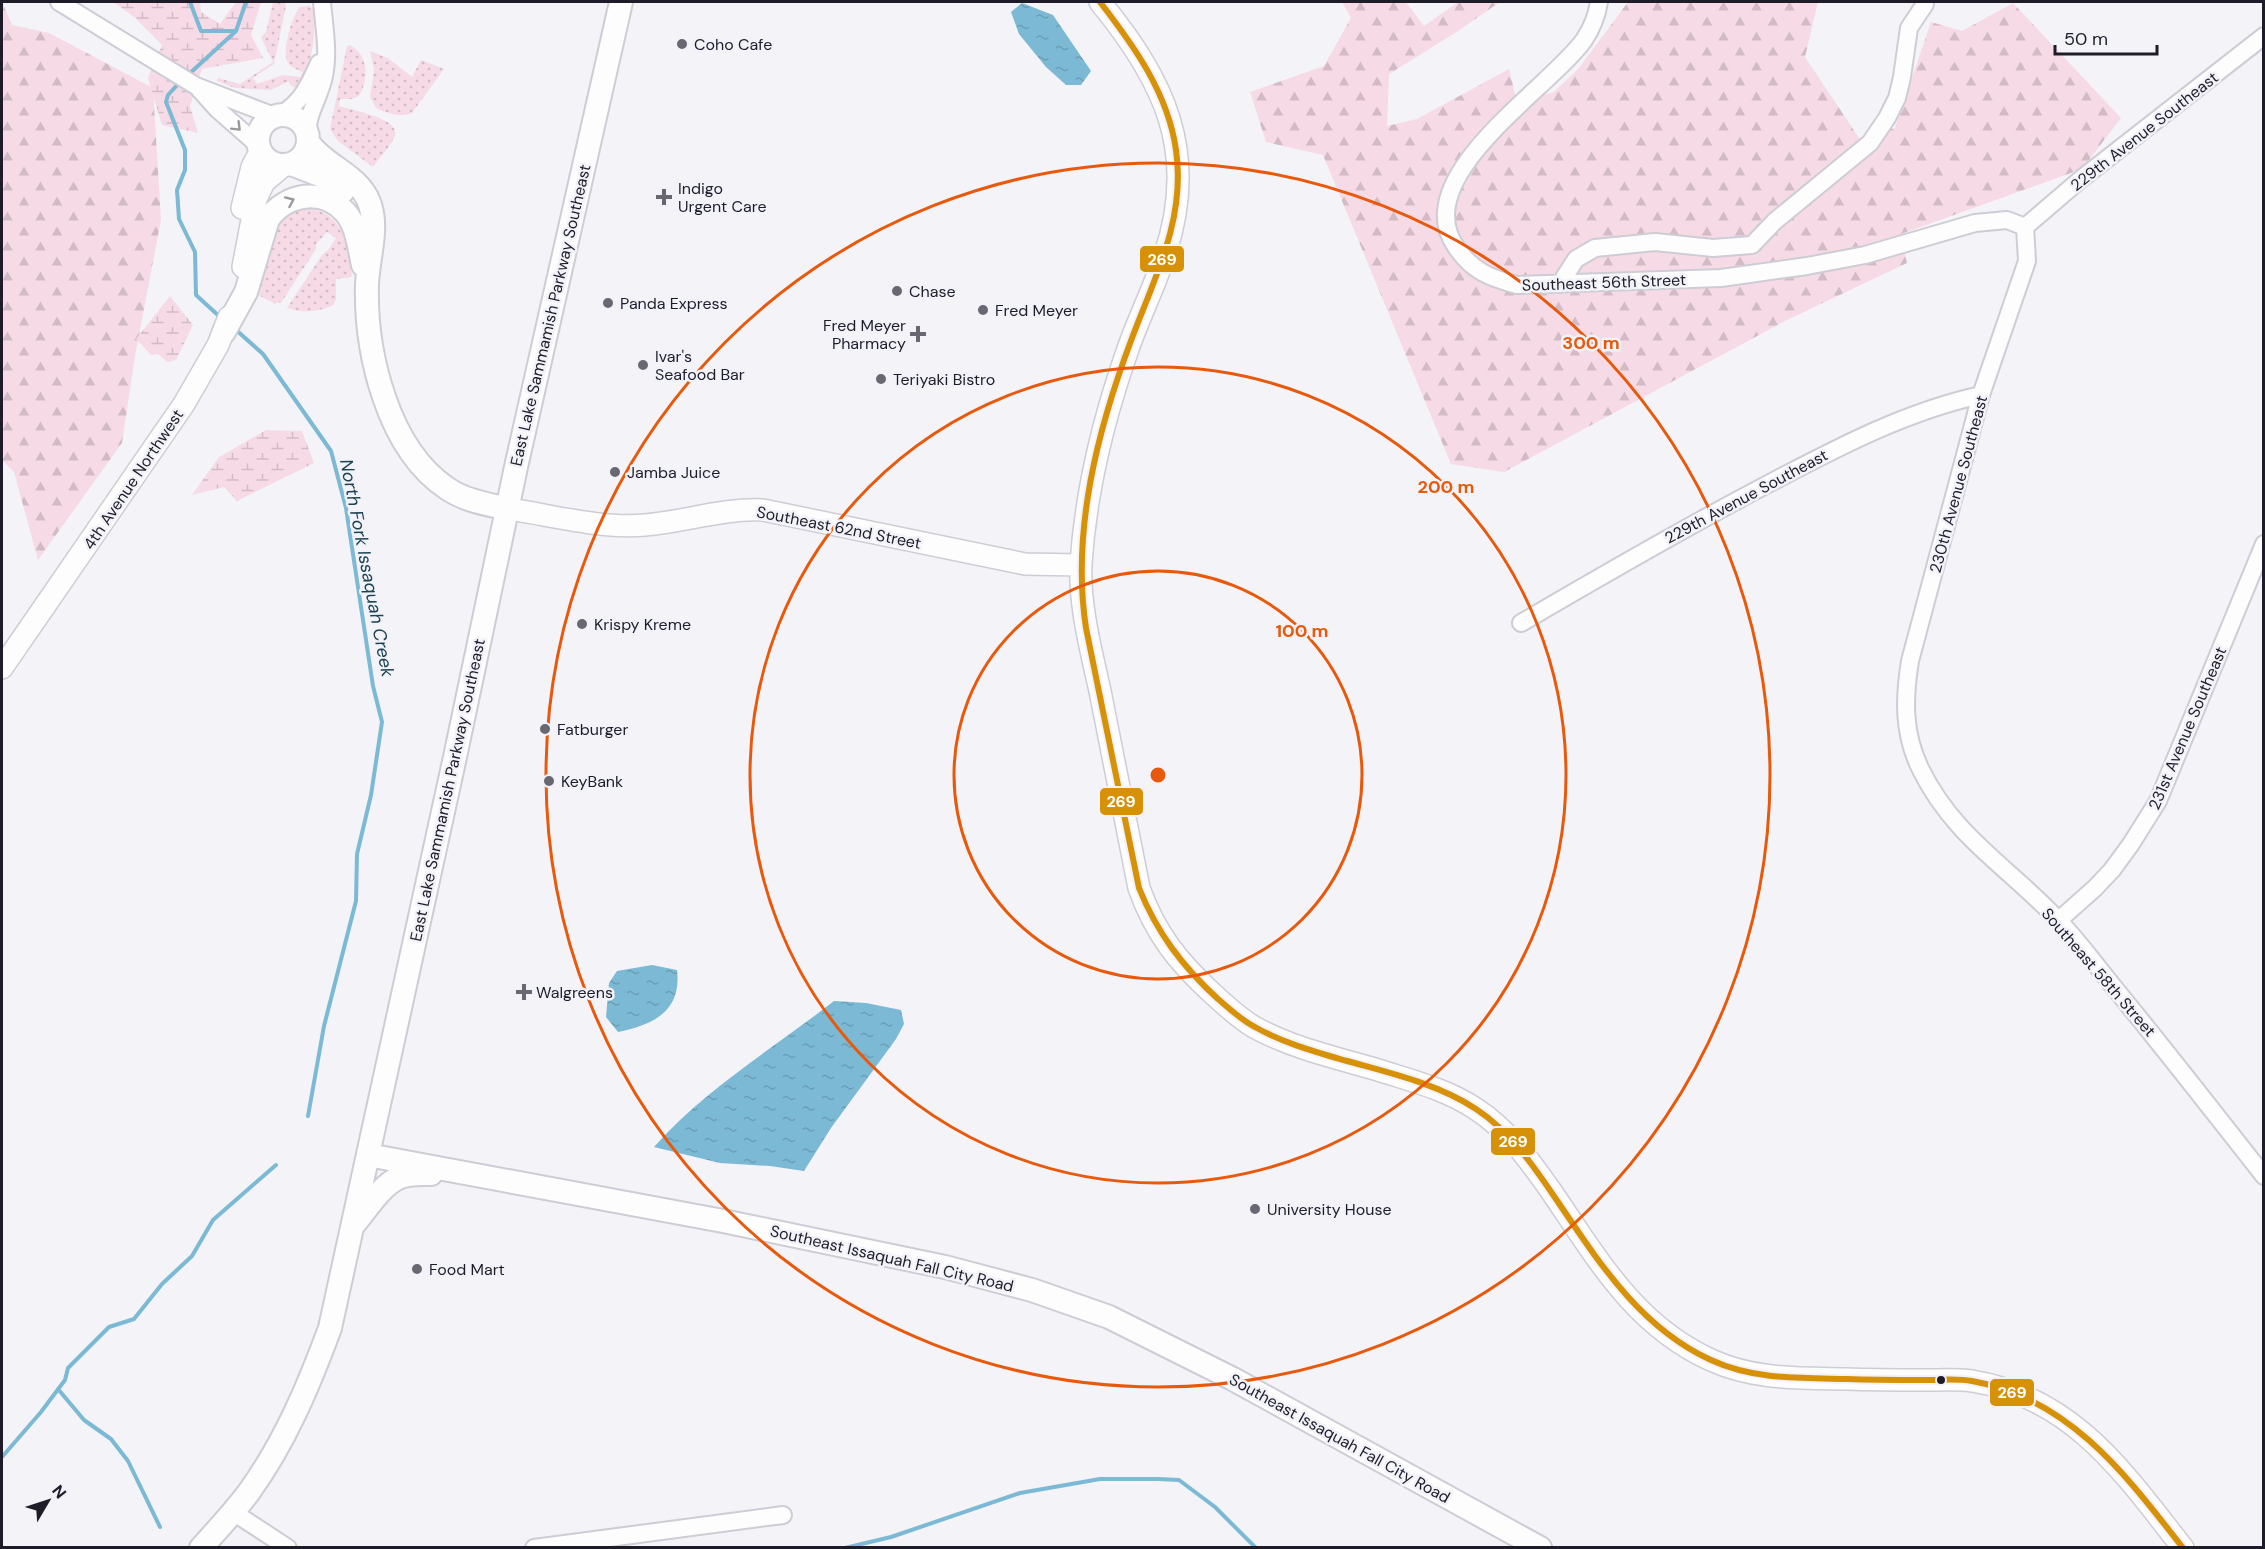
<svg xmlns="http://www.w3.org/2000/svg" width="2265" height="1549" viewBox="0 0 2265 1549" font-family="'DM Sans',sans-serif">
  <style>
    .grass { fill: url(#grass-dots) }
    .forest { fill: url(#forest-firs) }
    .wetland { fill: url(#wetland-marsh) }
    .water { fill: url(#water-ripples) }
    .lines { fill: none; stroke-linecap: round; stroke-linejoin: round }
    .stream { stroke: #7bb9d4; stroke-width: 4 }
    .minor-casing { stroke: #ceccd5; stroke-width: 20 }
    .tertiary-casing { stroke: #ceccd5; stroke-width: 24 }
    .secondary-casing { stroke: #ceccd5; stroke-width: 26 }
    .minor { stroke: #fdfdfe; stroke-width: 16 }
    .tertiary { stroke: #fdfdfe; stroke-width: 21 }
    .secondary { stroke: #fdfdfe; stroke-width: 22 }
    .bus-1-casing { stroke: #f2f2f9; stroke-width: 10 }
    .bus-1 { stroke: #d69106; stroke-width: 6 }
    .oneway { stroke: #99989e }
    .ring { fill: none; stroke: #e8590c; stroke-width: 3 }
    .poi-dot { fill: #696771; stroke: #f2f2f9; stroke-width: 2 }
    .bus-dot { fill: #1e1c29; stroke: #f2f2f9; stroke-width: 2 }
    .labels { text-anchor: middle; stroke-width: 5; stroke-linejoin: round; paint-order: stroke }
    .poi-label { font-size: 16px; fill: #1e1c29; stroke: #f2f2f9; text-anchor: start }
    .street-label { font-size: 16px; fill: #1e1c29; stroke: #f2f2f9 }
    .water-label { font-size: 18px; font-style: italic; fill: #1b4251; stroke: #f2f2f9 }
    .centre { fill: #e8590c; stroke: #f2f2f9; stroke-width: 3 }
    .ring-label { font-size: 18px; text-anchor: middle; font-weight: bold; fill: #e8590c; stroke: #f2f2f9; stroke-width: 5; stroke-linejoin: round; paint-order: stroke }
    .line-badge { stroke: #f2f2f9; stroke-width: 2 }
    .badge-label { font-size: 16px; text-anchor: middle; font-weight: bold; fill: #fff }
  </style>
  <defs>
    <pattern id="grass-dots" width="8" height="8" patternUnits="userSpaceOnUse" patternTransform="scale(1.5)"><rect width="8" height="8" fill="#f6dbe6"/><path d="M2 2h.1M6 6h.1" fill="none" stroke="#d2bbc5" stroke-width="1.8" stroke-linecap="round"/></pattern>
    <pattern id="forest-firs" width="22" height="20" patternUnits="userSpaceOnUse" patternTransform="scale(1.5)"><rect width="22" height="20" fill="#f6dbe6"/><path d="M5 1l3.5 6h-7zM16 11l3.5 6h-7z" fill="#d2bbc5"/></pattern>
    <pattern id="wetland-marsh" width="20" height="14" patternUnits="userSpaceOnUse" patternTransform="scale(1.5)"><rect width="20" height="14" fill="#f6dbe6"/><path d="M1 5h8M5 5V1M11 12h8M15 12V8" fill="none" stroke="#d2bbc5"/></pattern>
    <pattern id="water-ripples" width="26" height="14" patternUnits="userSpaceOnUse" patternTransform="scale(1.5)"><rect width="26" height="14" fill="#7bb9d4"/><path d="M2 4q2-2 4 0t4 0M15 11q2-2 4 0t4 0" fill="none" stroke="#6a9eb6"/></pattern>
  </defs>
  <rect width="100%" height="100%" fill="#f3f3f8"/>
  <path class="grass" d="M273,2H284L286,6L274,64L253,78L257,84L283,75L300,77L303,73C300,70 291,68 288,63C281,54 292,15 300,7L309,6L314,10C315,39 313,64 297,89L289,84V81L271,90L235,88L217,81L218,78L240,84L273,62L261,37L266,32Z
    M350,45C369,55 369,80 359,96L351,99H340L339,106C351,110 400,118 395,135C392,145 379,158 373,167L338,141L330,129L347,46Z
    M370,51L388,58L412,77L421,60L444,69L412,113C401,118 386,113 376,108L370,97L374,70Z
    M305,208C344,212 349,244 352,277L336,279V299L333,305C321,312 300,313 287,308L322,255L329,249L336,238L327,232L316,244V249L281,303L278,302L275,304L260,296L255,286C264,253 266,217 305,208Z"/>
  <path class="forest" d="M2,2L12,25L49,33L153,88L161,220L135,356L122,443L38,560L14,472L2,460Z
    M1342,2H1406L1424,26L1458,2H1500L1455,33L1389,74L1387,126L1417,119L1509,69L1517,102L1554,92L1579,68L1628,2H1818L1805,57L1859,138L1895,128L1931,22L1962,31L2013,3L2121,118L2082,169L1901,234L1907,263L1785,321L1504,472L1451,464L1323,155L1266,142L1250,92L1324,66L1351,18Z"/>
  <path class="wetland" d="M113,2H200L201,12L220,24L236,2H261L251,35L263,58L202,69L190,106L198,133L162,125L148,78L162,45L134,17Z
    M170,296L193,325L176,360L167,362L158,354L151,355L136,339Z
    M266,430L302,431L314,463L237,501L224,487L192,495L219,457Z"/>
  <path class="water" d="M1022,3L1053,15L1091,71L1081,85H1066L1046,67L1019,34L1011,12Z
    M652,965L677,970C682,1011 653,1025 618,1032L606,1017L609,983L617,971Z
    M834,1001L866,1003L901,1010L904,1024L896,1039L831,1128L804,1171L770,1166L720,1163L654,1147C705,1089 774,1048 834,1001Z"/>
  <g class="lines">
    <path class="stream" d="M190,2L201,31H236
      M188,75L236,31L246,2
      M180,82L168,95L166,102L185,150V170L177,190L179,219L195,252L196,295L220,317
      M235,329L263,354L331,451L346,508L373,686L382,722L371,795L357,854L356,901L324,1026L308,1116
      M58,1389L84,1420L111,1439L128,1461L160,1527
      M2,1457L41,1412L65,1380L68,1368L109,1327L134,1319L162,1284L192,1256L213,1220L276,1165
      M845,1548L891,1537L1020,1493L1100,1479H1158L1179,1480L1215,1507L1256,1548"/>
    <defs>
      <path id="minor" d="M59,2L196,86L274,116
        M1599,2C1597,15 1592,28 1584,40C1549,89 1407,177 1456,247C1472,271 1490,278 1517,285L1721,278L1807,266L1865,255L1975,223L2007,220L2025,227
        M199,89L217,109L258,145
        M280,115C302,102 309,85 319,63
        M307,135C307,113 320,97 324,76C329,52 324,26 322,2
        M2025,227L2027,261L1981,395L1910,661C1904,698 1903,733 1920,768C1954,838 2009,867 2059,921C2080,943 2098,968 2117,991C2167,1052 2215,1114 2264,1176
        M2025,227L2081,179L2264,36
        M1560,284L1576,259L1595,248L1655,242L1713,248L1752,245L1775,221L1870,143L1887,118L1897,98L1902,77L1909,28L1925,4
        M1521,623C1603,575 1684,528 1768,484C1837,448 1904,412 1981,395
        M2059,920L2095,888L2112,870L2131,844L2158,801L2264,544
        M233,1512L288,1548
        M534,1548L783,1515"/>
      <path id="tertiary" d="M1100,2C1164,80 1199,152 1165,254C1155,286 1139,317 1128,349C1104,417 1086,491 1081,563C1079,606 1091,650 1100,691C1113,757 1126,823 1139,888C1155,933 1178,962 1213,994C1226,1006 1239,1018 1254,1027C1292,1048 1337,1058 1378,1070C1412,1081 1446,1089 1476,1109C1507,1129 1530,1161 1551,1191C1597,1258 1634,1325 1711,1360C1754,1380 1801,1378 1847,1379C1873,1380 1900,1380 1926,1380C1941,1380 1957,1379 1972,1381C2073,1397 2124,1473 2183,1548
        M242,208L252,167L260,152
        M243,267L256,199L264,182L284,165
        M508,509C551,515 601,529 645,525C684,522 723,508 763,510L1025,564L1081,565
        M2,668L184,404L218,345L229,317"/>
      <path id="secondary" d="M258 140a25 25 0 1 1 50 0a25 25 0 1 1-50 0Z
        M308,142C324,166 358,174 369,202C379,227 368,258 367,284C365,351 387,449 448,489C466,501 487,504 508,509
        M291,164L322,176L343,191
        M224,332L246,292L268,219C286,194 322,187 345,212C357,225 359,248 363,265
        M368,1155L723,1221L945,1267L1032,1290L1109,1317L1233,1379L1540,1548
        M355,1223C367,1209 381,1186 398,1178C408,1173 420,1174 431,1174
        M201,1548C218,1529 234,1512 249,1492C285,1442 309,1385 330,1328L455,757L516,467L621,2"/>
    </defs>
    <use href="#minor" class="minor-casing"/>
    <use href="#tertiary" class="tertiary-casing"/>
    <use href="#secondary" class="secondary-casing"/>
    <use href="#minor" class="minor"/>
    <use href="#tertiary" class="tertiary"/>
    <use href="#secondary" class="secondary"/>
    <defs>
      <path id="bus-1" d="M1100,2C1134,46 1168,93 1176,150C1186,218 1155,277 1132,338C1098,428 1071,531 1086,628L1139,888C1157,933 1183,967 1218,999C1230,1009 1241,1020 1255,1027C1283,1043 1316,1052 1347,1061C1390,1073 1438,1084 1476,1109C1511,1132 1535,1168 1558,1202C1600,1264 1641,1328 1711,1360C1754,1380 1801,1378 1847,1379C1873,1380 1900,1380 1926,1380C1941,1380 1957,1378 1972,1381C2069,1398 2126,1475 2183,1548"/>
    </defs>
    <use href="#bus-1" class="bus-1-casing"/>
    <use href="#bus-1" class="bus-1"/>
  </g>
  <defs><path id="oneway-chevron" d="M-2-3.5L2.5 0L-2 3.5" fill="none" stroke-width="1.6" stroke-linecap="round" stroke-linejoin="round" transform="scale(1.5)"/></defs>
  <g class="oneway">
    <use href="#oneway-chevron" transform="translate(237 127) rotate(45)"/>
    <use href="#oneway-chevron" transform="translate(290 201) rotate(-24)"/>
  </g>
  <g class="ring">
    <circle cx="1158" cy="775" r="204"/>
    <circle cx="1158" cy="775" r="408"/>
    <circle cx="1158" cy="775" r="612"/>
  </g>
  <g class="poi-dot">
    <circle cx="682" cy="44" r="6"/>
    <path d="M661 188h6v6h6v6h-6v6h-6v-6h-6v-6h6z"/>
    <circle cx="897" cy="291" r="6"/>
    <circle cx="608" cy="303" r="6"/>
    <circle cx="983" cy="310" r="6"/>
    <path d="M915 325h6v6h6v6h-6v6h-6v-6h-6v-6h6z"/>
    <circle cx="643" cy="365" r="6"/>
    <circle cx="881" cy="379" r="6"/>
    <circle cx="615" cy="472" r="6"/>
    <circle cx="582" cy="624" r="6"/>
    <circle cx="545" cy="729" r="6"/>
    <circle cx="549" cy="781" r="6"/>
    <path d="M521 983h6v6h6v6h-6v6h-6v-6h-6v-6h6z"/>
    <circle cx="1255" cy="1209" r="6"/>
    <circle cx="417" cy="1269" r="6"/>
  </g>
  <circle class="bus-dot" cx="1941" cy="1380" r="5"/>
  <g class="labels">
    <g class="poi-label">
      <text x="694" y="50">Coho Cafe</text>
      <text x="678" y="194">Indigo<tspan x="678" dy="18">Urgent Care</tspan></text>
      <text x="909" y="297">Chase</text>
      <text x="620" y="309">Panda Express</text>
      <text x="995" y="316">Fred Meyer</text>
      <text x="906" y="331" text-anchor="end">Fred Meyer<tspan x="906" dy="18">Pharmacy</tspan></text>
      <text x="655" y="362">Ivar's<tspan x="655" dy="18">Seafood Bar</tspan></text>
      <text x="893" y="385">Teriyaki Bistro</text>
      <text x="627" y="478">Jamba Juice</text>
      <text x="594" y="630">Krispy Kreme</text>
      <text x="557" y="735">Fatburger</text>
      <text x="561" y="787">KeyBank</text>
      <text x="536" y="998">Walgreens</text>
      <text x="1267" y="1215">University House</text>
      <text x="429" y="1275">Food Mart</text>
    </g>
    <g class="street-label">
      <text transform="translate(2144 131) rotate(-38)" y="6">229th Avenue Southeast</text>
      <text transform="translate(1604 282) rotate(-2)" y="6">Southeast 56th Street</text>
      <text transform="translate(550 315) rotate(-77)" y="6">East Lake Sammamish Parkway Southeast</text>
      <text transform="translate(133 479) rotate(-56)" y="6">4th Avenue Northwest</text>
      <text transform="translate(1958 484) rotate(-75)" y="6">230th Avenue Southeast</text>
      <text transform="translate(1746 496) rotate(-28)" y="6">229th Avenue Southeast</text>
      <text transform="translate(839 527) rotate(11)" y="6">Southeast 62nd Street</text>
      <text transform="translate(2187 728) rotate(-67)" y="6">231st Avenue Southeast</text>
      <text transform="translate(447 790) rotate(-78)" y="6">East Lake Sammamish Parkway Southeast</text>
      <text transform="translate(2099 972) rotate(49)" y="6">Southeast 58th Street</text>
      <text transform="translate(892 1258) rotate(13)" y="6">Southeast Issaquah Fall City Road</text>
      <text transform="translate(1340 1438) rotate(29)" y="6">Southeast Issaquah Fall City Road</text>
    </g>
    <g class="water-label">
      <text transform="translate(367 568) rotate(79)" y="6">North Fork Issaquah Creek</text>
    </g>
  </g>
  <circle cx="1158" cy="775" r="9" class="centre"/>
  <g class="ring-label">
    <text x="1591" y="349">300 m</text>
    <text x="1446" y="493">200 m</text>
    <text x="1302" y="637">100 m</text>
  </g>
  <g class="line-badge">
    <rect x="1139" y="245" width="46" height="28" rx="6" fill="#d69106"/>
    <rect x="1099" y="787" width="45" height="29" rx="6" fill="#d69106"/>
    <rect x="1490" y="1127" width="46" height="29" rx="6" fill="#d69106"/>
    <rect x="1989" y="1378" width="46" height="29" rx="6" fill="#d69106"/>
  </g>
  <g class="badge-label">
    <text x="1162" y="265">269</text>
    <text x="1121" y="807">269</text>
    <text x="1513" y="1147">269</text>
    <text x="2012" y="1398">269</text>
  </g>
  <rect width="2265" height="1549" fill="none" stroke="#1e1c29" stroke-width="6"/>
  <g transform="translate(48 1501) rotate(51)" stroke="#f2f2f9" stroke-width="4.5" paint-order="stroke">
  <path d="M0-4.5L10 22L0 15L-10 22Z" fill="#1e1c29"/>
  <text y="-9" font-size="16" font-weight="bold" text-anchor="middle" fill="#1e1c29">N</text>
  </g>
  <path d="M2055 45v9h102v-9" fill="none" stroke="#1e1c29" stroke-width="3"/>
  <text x="2064" y="45" font-size="18" fill="#1e1c29" stroke="#f2f2f9" stroke-width="4.5" paint-order="stroke">50 m</text>
</svg>
